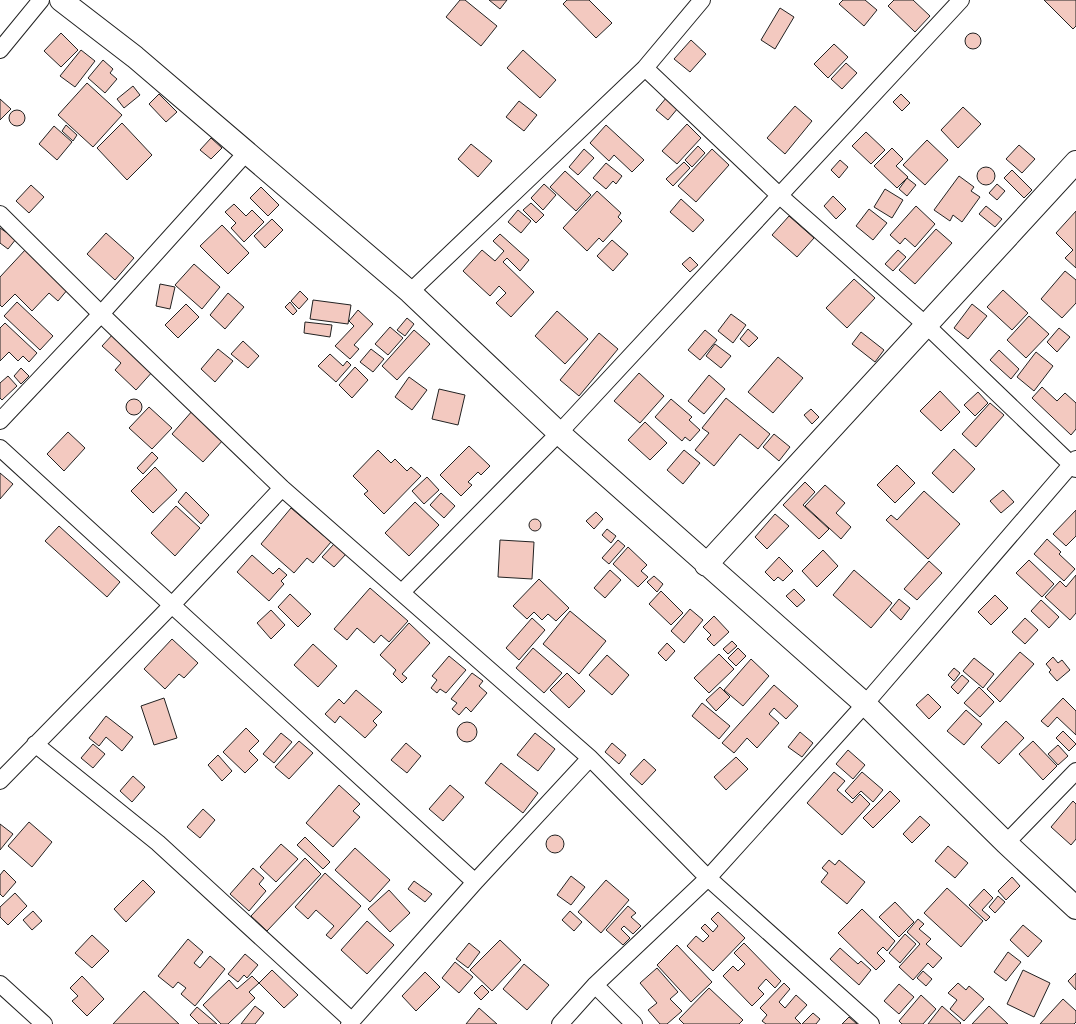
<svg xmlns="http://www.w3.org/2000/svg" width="1076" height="1024" viewBox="0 0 1076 1024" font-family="Commissioner,sans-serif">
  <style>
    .building { fill: #f3c9c0; stroke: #222 }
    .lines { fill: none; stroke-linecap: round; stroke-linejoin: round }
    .street-casing { stroke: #222; stroke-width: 18 }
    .secondary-casing { stroke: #222; stroke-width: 24 }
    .street { stroke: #fff; stroke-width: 16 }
    .secondary { stroke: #fff; stroke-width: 22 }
  </style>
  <rect width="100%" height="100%" fill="#fff"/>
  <path class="building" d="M460,0H465L497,26L481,46L446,17Z
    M489,0H507L500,9Z
    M567,0H589L612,23L596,38L563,4Z
    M843,0H865L877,10L864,26L839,4Z
    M894,0H913L930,16L915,32L888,6Z
    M1044,0H1076V26L1073,29Z
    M780,8L794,17L775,49L761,40Z
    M61,33L78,50L61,67L44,51Z
    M965 41a8 8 0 1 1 16 0a8 8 0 1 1-16 0Z
    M691,40L706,54L690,72L674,59Z
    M834,44L848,57L828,78L814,64Z
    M81,50L95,61L75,87L60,76Z
    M523,50L556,80L540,98L507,68Z
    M103,60L113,69L110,73L117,79L105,93L88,78Z
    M846,63L857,73L842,89L831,79Z
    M87,83L122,115L93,147L58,115Z
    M133,86L140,95L124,108L117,99Z
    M159,94L177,112L166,122L149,104Z
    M901,94L910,103L902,111L893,102Z
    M667,97L678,108L668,120L656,110Z
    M0,99L11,109L0,120Z
    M519,101L537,115L524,131L506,117Z
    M795,106L812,121L785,154L767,138Z
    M963,107L981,124L958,148L941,130Z
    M9 118a8 8 0 1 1 16 0a8 8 0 1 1-16 0Z
    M122,123L152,155L127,180L97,148Z
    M687,124L701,138L677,164L662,151Z
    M66,125L77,135L73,141L62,131Z
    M606,125L644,160L632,172L614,155L609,161L590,143Z
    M54,126L72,142L57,160L39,144Z
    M866,132L885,150L871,164L852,146Z
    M211,138L222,148L211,159L200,150Z
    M927,140L948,160L925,185L903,165Z
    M471,144L492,161L478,177L458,159Z
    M1019,145L1035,159L1022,173L1006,159Z
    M698,146L705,153L692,167L685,160Z
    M892,148L903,159L896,166L908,177L897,188L874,166Z
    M584,149L594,158L578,175L569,167Z
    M712,149L729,165L696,202L678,186Z
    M840,160L848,167L839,178L831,170Z
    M684,162L690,168L673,186L666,179Z
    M606,163L622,176L616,184L613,181L606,189L593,178Z
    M977 176a9 9 0 1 1 18 0a9 9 0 1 1-18 0Z
    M1012,170L1032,190L1024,198L1004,178Z
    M565,171L591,195L576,211L550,187Z
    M959,176L974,187L971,191L980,197L962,222L953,215L950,221L934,210Z
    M907,178L916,185L907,196L899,189Z
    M544,184L556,195L543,210L531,198Z
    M997,184L1005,191L997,200L989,193Z
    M31,185L44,197L29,213L16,201Z
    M261,187L279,205L268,216L250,198Z
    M885,189L903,200L892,218L874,207Z
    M597,191L621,213L618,217L622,221L603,242L599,238L587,251L563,228Z
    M833,196L846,209L836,219L824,206Z
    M681,199L704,220L693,232L670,212Z
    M531,203L544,215L536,223L523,210Z
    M234,204L246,216L252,210L264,222L244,242L231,228L236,223L225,212Z
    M916,206L935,224L915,247L905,238L900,244L890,235Z
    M986,206L1002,219L995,227L979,214Z
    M869,209L887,223L873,240L856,226Z
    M518,210L531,221L521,233L508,222Z
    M1076,211V268L1065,258L1073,250L1056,233Z
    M789,216L814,238L797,257L772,235Z
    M272,219L283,230L265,248L254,236Z
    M222,225L249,253L228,274L200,246Z
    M0,228L16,239L8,249L0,243Z
    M936,229L952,243L915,284L899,270Z
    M106,233L134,258L115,280L87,254Z
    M500,234L529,260L520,271L507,258L503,262L534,292L511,317L496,303L506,293L499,286L490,296L463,271L482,250L495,261L504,251L493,241Z
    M612,240L628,254L613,271L597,256Z
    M26,249L68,289L58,301L49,293L32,311L15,294L2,307L0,305V277Z
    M898,250L906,257L893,271L885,264Z
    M690,257L698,265L690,272L682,264Z
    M194,264L220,287L202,309L175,285Z
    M1065,271L1076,280V303L1062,318L1041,299Z
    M854,279L875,298L847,328L826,308Z
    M160,284L175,287L170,309L156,306Z
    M1003,290L1028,313L1012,330L987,307Z
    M300,291L308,299L299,309L291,301Z
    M228,293L244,307L225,329L210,315Z
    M313,300L351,305L348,324L310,319Z
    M17,302L53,336L40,350L4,316Z
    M290,302L297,311L293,315L285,307Z
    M186,304L199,317L178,338L165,325Z
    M972,304L987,316L968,339L954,328Z
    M358,310L373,324L354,345L359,349L350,359L335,346L354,326L349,321Z
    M557,311L588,339L565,364L535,336Z
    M731,314L746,325L733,343L718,331Z
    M1029,316L1049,334L1026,358L1007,340Z
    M407,318L414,324L405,336L397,330Z
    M305,322L332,325L330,337L304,333Z
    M5,323L37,353L29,362L23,356L18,361L9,352L0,361V328Z
    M390,327L403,338L388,355L375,344Z
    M1059,328L1070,337L1057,352L1047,342Z
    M748,329L758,338L749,347L740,339Z
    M414,330L430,344L397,380L382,366Z
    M705,330L717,340L700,360L688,350Z
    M861,332L884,350L875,362L852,344Z
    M114,333L154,370L136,390L115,370L121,363L102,346Z
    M599,333L618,349L579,396L560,380Z
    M243,341L259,356L248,368L231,354Z
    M715,344L731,356L721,368L706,356Z
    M218,349L233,361L215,382L201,369Z
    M371,349L384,359L373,372L360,362Z
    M999,350L1019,369L1011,379L990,360Z
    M1036,352L1053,366L1034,391L1017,377Z
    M330,354L343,366L347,361L351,365L336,382L318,366Z
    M778,357L803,378L773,413L748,392Z
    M355,367L368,380L352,398L339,385Z
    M21,368L29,376L21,384L14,376Z
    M639,373L664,396L640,423L614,401Z
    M709,375L725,389L704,414L688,401Z
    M8,376L17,386L2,400L0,398V383Z
    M409,377L427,390L412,410L395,397Z
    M1042,387L1057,401L1065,393L1076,403V429L1071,435L1032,398Z
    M439,389L465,395L458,425L432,419Z
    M940,391L960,412L941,431L920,411Z
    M978,392L988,403L975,416L964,405Z
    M726,398L770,434L758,449L740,434L714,466L695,450L709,433L702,428Z
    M126 407a8 8 0 1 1 16 0a8 8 0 1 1-16 0Z
    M671,399L692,417L689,420L700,430L690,441L685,437L682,441L655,417Z
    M990,403L1004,415L976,447L962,434Z
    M149,407L172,428L152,449L129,428Z
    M811,409L819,417L812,424L804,415Z
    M193,410L224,439L203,462L172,434Z
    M645,422L667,443L650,460L628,440Z
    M68,432L85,448L64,471L47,454Z
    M774,434L790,447L779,461L763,447Z
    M469,446L490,466L481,475L478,472L468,482L472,485L461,496L440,475Z
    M954,449L975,469L953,493L932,473Z
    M378,450L391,463L395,459L407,471L411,467L421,476L384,514L364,494L368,491L353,476Z
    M684,450L700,463L683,484L667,470Z
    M152,452L158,458L143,474L137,468Z
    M897,465L915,483L895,503L877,485Z
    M155,467L177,490L153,513L131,491Z
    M0,473L13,484L0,499Z
    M427,477L439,490L424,504L412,491Z
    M805,482L815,492L803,505L829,529L819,539L783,505Z
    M825,485L845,503L836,513L851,527L841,539L805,506Z
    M1003,490L1014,502L1001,513L990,501Z
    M924,491L960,524L928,559L886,520L891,515L897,520Z
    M186,492L209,515L201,524L178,502Z
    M441,493L455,506L444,518L430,505Z
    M415,502L439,525L409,556L385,533Z
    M176,506L200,528L175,556L151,533Z
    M291,508L331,542L313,563L307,558L294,573L261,544Z
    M1076,510V536L1066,546L1053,534Z
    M596,512L603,519L594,529L586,521Z
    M775,514L789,526L767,549L755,537Z
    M529 525a6 6 0 1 1 12 0a6 6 0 1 1-12 0Z
    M59,526L120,582L107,597L45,541Z
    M607,529L616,536L611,543L602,535Z
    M1047,539L1061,552L1059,554L1075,569L1064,581L1034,554Z
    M500,540L534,542L532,579L498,577Z
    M618,540L625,546L609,564L602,558Z
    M334,544L346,554L334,567L322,557Z
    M628,547L647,565L641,571L648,577L638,587L613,564Z
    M823,550L838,566L817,587L802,571Z
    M252,555L273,574L279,568L287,575L281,581L284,584L269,601L237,572Z
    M779,557L793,571L783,581L778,577L774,581L765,572Z
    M1029,560L1054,584L1042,597L1016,573Z
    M929,561L942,573L917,600L904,589Z
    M610,570L621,580L605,598L594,588Z
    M854,570L892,603L871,628L833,595Z
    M1076,575V613L1070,620L1045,597L1060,581L1066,587Z
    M654,576L663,584L657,592L647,582Z
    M539,579L569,608L556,621L548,614L542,620L534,612L527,619L513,606Z
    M370,588L408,621L389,642L381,635L374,643L357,628L347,640L334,629Z
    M794,589L805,600L797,607L786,596Z
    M661,591L683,613L671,625L649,604Z
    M290,594L311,614L298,627L278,607Z
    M995,595L1008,608L991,625L978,612Z
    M899,599L910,608L901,620L890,610Z
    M1041,600L1059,617L1049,628L1031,611Z
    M690,609L703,620L684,643L671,631Z
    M271,610L285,625L271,639L257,623Z
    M570,611L606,641L579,674L543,644Z
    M714,616L729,632L714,646L707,639L711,635L703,627Z
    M532,618L545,630L519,660L506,648Z
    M1025,618L1038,630L1025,644L1012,632Z
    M409,623L430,643L402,674L407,678L402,683L393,674L396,670L380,655Z
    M172,639L198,663L184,678L179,674L165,689L144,669Z
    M732,641L737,646L728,654L723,649Z
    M667,643L675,651L666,661L658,653Z
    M313,644L337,666L318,687L294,665Z
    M533,648L562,673L544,693L516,668Z
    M738,648L746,656L736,666L728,658Z
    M1020,652L1034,664L1000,702L987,689Z
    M719,654L734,669L709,693L694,678Z
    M607,655L629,675L612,695L589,675Z
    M449,656L466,670L446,693L440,689L437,693L431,688L437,680L432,676Z
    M1053,657L1058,663L1062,660L1070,670L1057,681L1049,672L1051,670L1046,664Z
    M974,658L994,674L983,688L963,671Z
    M751,659L769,676L743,706L724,690Z
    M954,668L960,673L954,681L948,675Z
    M472,673L483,681L479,686L487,693L471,712L466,707L459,715L452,709L457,703L451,699Z
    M567,673L585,691L569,708L550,690Z
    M962,675L969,681L958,694L951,687Z
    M774,685L798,706L786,719L774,708L769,714L779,723L757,748L747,738L734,753L722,743Z
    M720,687L730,697L716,711L706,700Z
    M979,687L994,702L980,717L964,703Z
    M356,690L382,712L373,721L377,725L365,738L340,716L335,723L325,714L339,699L344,704Z
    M928,694L941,707L929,719L916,705Z
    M164,698L177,738L154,745L141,706Z
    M1063,698L1076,711V735L1057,717L1048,727L1041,721Z
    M702,703L730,726L719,739L692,716Z
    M966,710L982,724L964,745L947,731Z
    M106,716L133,737L122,751L106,737L99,746L89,738Z
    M1006,721L1024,738L999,764L981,747Z
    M457 732a10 10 0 1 1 20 0a10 10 0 1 1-20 0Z
    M246,728L259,741L249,751L258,760L245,773L223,752Z
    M1063,731L1076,744L1069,751L1056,738Z
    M800,732L813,743L802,757L788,747Z
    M281,733L292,742L274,763L263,754Z
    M535,733L555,749L538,771L517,755Z
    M299,741L313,753L289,779L275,767Z
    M1033,741L1057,766L1043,780L1019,754Z
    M406,743L421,756L407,773L391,760Z
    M612,743L626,755L619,764L605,752Z
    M93,744L105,754L93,768L81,758Z
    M1058,745L1068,756L1058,765L1048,754Z
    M848,750L865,765L853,779L836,764Z
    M218,755L232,771L222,781L208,765Z
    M736,757L748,769L726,790L714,777Z
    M644,759L656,770L642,785L630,774Z
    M501,763L538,793L523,813L485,783Z
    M834,772L845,781L837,790L852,803L860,794L870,804L842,835L807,803Z
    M862,772L883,790L873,802L861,791L853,799L845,791Z
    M133,776L145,787L132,802L120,791Z
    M339,785L360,804L353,811L360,817L333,847L306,823Z
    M450,785L464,797L443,821L429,809Z
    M890,791L900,801L873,828L863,818Z
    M1073,801L1076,804V839L1071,845L1051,827Z
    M203,809L215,820L200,838L187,827Z
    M920,816L930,825L912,843L903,834Z
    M29,822L52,842L32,867L8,846Z
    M0,824L13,834L0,850Z
    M546 844a9 9 0 1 1 18 0a9 9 0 1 1-18 0Z
    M305,837L330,862L323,869L297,845Z
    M281,844L298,859L276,882L260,867Z
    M948,846L968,863L955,878L935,861Z
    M355,848L390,880L370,902L335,870Z
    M305,858L321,874L267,931L251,916Z
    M829,860L835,865L839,860L865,882L847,904L821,882L828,873L822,868Z
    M253,868L264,878L259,884L266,891L249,911L230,894Z
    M4,870L16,882L3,897L0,894V875Z
    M325,873L361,906L331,939L326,935L334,926L316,910L308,919L295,907Z
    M571,876L585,887L571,905L557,895Z
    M1012,877L1020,886L1006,900L998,891Z
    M143,880L155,892L126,922L114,909Z
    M606,880L629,900L601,933L578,912Z
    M414,881L432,894L425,902L408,889Z
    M947,888L983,921L961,947L924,913Z
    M984,889L993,898L982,910L990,917L986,921L969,905Z
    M389,890L410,913L390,932L368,909Z
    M15,893L27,906L8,925L0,917V907Z
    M998,896L1005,902L995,913L989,907Z
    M895,902L914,922L899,937L879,917Z
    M628,906L636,913L631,917L641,926L633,934L624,926L621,929L630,938L623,945L606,930Z
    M862,909L895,941L887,951L883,947L877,953L885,961L876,970L838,933Z
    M33,911L42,921L32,930L23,920Z
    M570,911L582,922L574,931L562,920Z
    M718,912L745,938L713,971L687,946L696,936L703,942L709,936L701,928L705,924L713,932L718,926L711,919Z
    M918,919L924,924L919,929L931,939L926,944L942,958L933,968L928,963L913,980L899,967L920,944L907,932Z
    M367,921L394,945L367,974L341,950Z
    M1023,925L1042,941L1028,957L1010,940Z
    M905,934L916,944L900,963L889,953Z
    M92,935L109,951L92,968L75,953Z
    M188,939L203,952L194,963L200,968L210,956L225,969L195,1006L181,994L186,988L178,982L173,988L158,976Z
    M500,940L521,960L492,991L470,970Z
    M469,943L480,952L468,968L456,959Z
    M744,943L781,981L775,988L766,979L758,988L764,994L752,1006L723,976L733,966L738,971L745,964L734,953Z
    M677,945L712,982L691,1002L657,965Z
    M840,948L858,964L861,961L871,970L859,985L830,959Z
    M1008,952L1021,962L1006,981L994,972Z
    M245,954L258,965L247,978L244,975L238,982L228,974Z
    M455,962L473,977L459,993L442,978Z
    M524,964L549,985L527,1010L503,989Z
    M657,968L678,992L670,999L682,1011L667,1024H660L648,1010L657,1003L640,983Z
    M272,970L298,995L284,1008L259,983Z
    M1023,970L1050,983L1034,1017L1007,1004Z
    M923,971L932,979L926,986L917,978Z
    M425,972L440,987L416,1011L402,996Z
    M1076,973V990L1068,981Z
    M82,976L104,999L87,1016L72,1001L78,996L70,988Z
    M252,976L259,983L249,992L255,998L228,1024H221L203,1005L229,980L237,989Z
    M784,983L790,989L779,1002L785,1008L796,995L807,1005L795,1018L801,1024H766L762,1021L767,1015L760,1008Z
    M958,983L966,990L969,986L984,999L964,1021L950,1009L957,1000L948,993Z
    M899,984L914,997L899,1014L884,1001Z
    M482,985L489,992L481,1000L474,993Z
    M709,988L743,1020L739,1024H684L679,1019Z
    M144,991L179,1024H113Z
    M921,995L936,1009L923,1024H902L899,1021Z
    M1063,999L1076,1011V1022L1074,1024H1040Z
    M255,1006L264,1013L255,1024H241Z
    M942,1006L961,1023L960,1024H928Z
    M989,1006L1008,1024H972Z
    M197,1007L217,1024H199L190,1015Z
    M479,1008L497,1024H466Z
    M813,1013L820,1019L816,1024H802Z
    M849,1017L857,1024H842Z"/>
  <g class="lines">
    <defs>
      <path id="street" d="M0,50L41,0
        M645,68L780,196L926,325L1076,469
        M0,214L101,314L282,488L590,758L708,878L871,1024
        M410,292L645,68L702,0
        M0,421L101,314L246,153
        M0,448L475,882
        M402,592L559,433L961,0
        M35,744L158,843L352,1021
        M0,781L172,605L282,488
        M1006,843L1076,771
        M0,984L44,1024
        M595,985L634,1024
        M349,1024L475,882L590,758
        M560,1024L595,985L708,878L865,704L1076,459"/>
      <path id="secondary" d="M61,0L135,57L410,292L559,433L865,704L1006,843L1076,908
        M706,565L1076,162"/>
    </defs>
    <use href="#street" class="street-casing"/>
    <use href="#secondary" class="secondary-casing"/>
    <use href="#street" class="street"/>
    <use href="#secondary" class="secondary"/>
  </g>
</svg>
